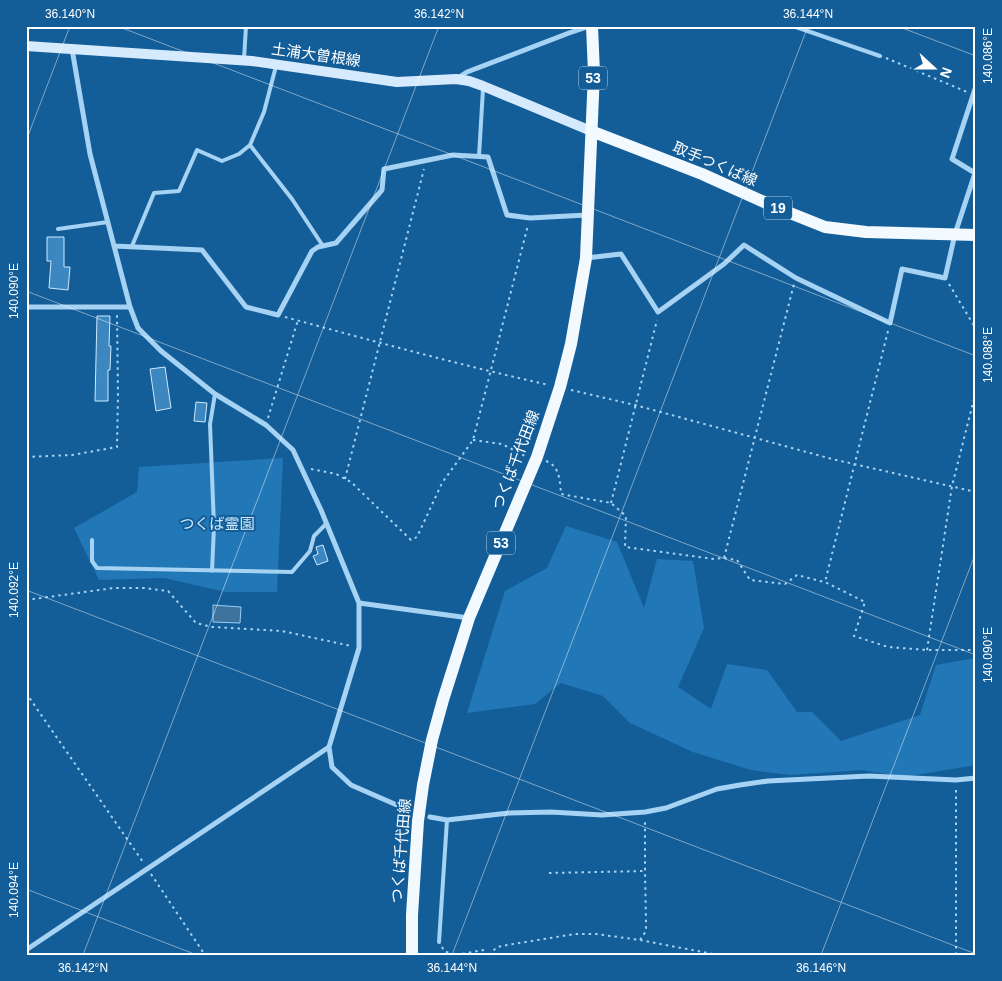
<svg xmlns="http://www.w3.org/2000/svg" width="1002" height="981" viewBox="0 0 1002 981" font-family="Helvetica,'Noto Sans JP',sans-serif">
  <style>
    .green { fill: #2277b6 }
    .water { fill: #3e739d; stroke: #98cff6 }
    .building { fill: #3c87c0; stroke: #cee9fd }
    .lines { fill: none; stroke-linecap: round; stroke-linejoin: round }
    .street-tunnel { stroke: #3676a8; stroke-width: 5; stroke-dasharray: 5 2.5; stroke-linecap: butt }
    .path { stroke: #a6d2f3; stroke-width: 2; stroke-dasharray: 2.5 4; stroke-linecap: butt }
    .lane { stroke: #a6d2f3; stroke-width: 4 }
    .street { stroke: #a6d2f3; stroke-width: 5 }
    .secondary { stroke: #d5ebfd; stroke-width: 10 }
    .primary { stroke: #f2f9ff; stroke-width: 12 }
    .ticks { fill: none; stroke: #fff; stroke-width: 1; stroke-opacity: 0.45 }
    .labels { text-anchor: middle; stroke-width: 4; stroke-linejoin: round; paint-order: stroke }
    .shield { fill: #135e99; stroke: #b8cfe0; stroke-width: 1 }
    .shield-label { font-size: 14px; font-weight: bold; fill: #fff }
    .street-label { font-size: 15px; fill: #fff; stroke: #135e99 }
    .park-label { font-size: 15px; fill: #cee9fd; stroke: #135e99 }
    .neatline { fill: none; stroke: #fff; stroke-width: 2 }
    .ticks-label { font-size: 12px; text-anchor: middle; fill: #fff }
  </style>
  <rect width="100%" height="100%" fill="#135e99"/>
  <path class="green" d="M283,458L277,592H226L164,578L99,580L74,528L137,492L139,467Z
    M566,526L617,542L644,608L657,559L693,561L704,628L678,687L711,709L727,664L767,670L797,712H812L841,741L920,715L936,665L976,658V765L904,777L862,770L790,775L751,770L693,752L630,723L603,696L561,683L535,704L467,713L505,591L547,568Z"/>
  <path class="water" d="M213,605L241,607L240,623L213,622Z"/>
  <path class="building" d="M47,237H64V267H70L68,290L49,288L51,261H47Z
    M97,316H110L109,346H111L110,370H108V401H95Z
    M165,367L171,408L156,411L150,369Z
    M196,402L207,403L205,422L194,421Z
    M323,545L328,561L317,565L313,556L318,554L316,547Z"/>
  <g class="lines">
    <path class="street-tunnel" d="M406,809L430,817"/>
    <path class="path" d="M886,58L967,92
      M949,284L976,329
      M285,317C373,341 460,365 549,385
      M888,331L825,582L865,602L854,636L888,647L927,650H976
      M571,390L635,405L832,459L976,492
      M268,418L298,320
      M473,440L502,444L525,456
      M26,457L72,455L117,447L118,395L117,314
      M546,461C560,466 560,482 561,494L611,503L626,516L625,547L714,559L724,558L737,560L750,580L785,584L797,575L824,582
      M311,469L336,474L351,482L411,540L417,537L442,483L473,440L528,225
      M345,479L424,169
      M611,503L657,320
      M724,558L794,284
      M26,600L114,588H144L168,591L196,623L212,627L282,631L351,646
      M927,650L952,486L976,391
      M26,693L143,862
      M549,873L645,871
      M151,874L205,955
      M640,940L646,931V923L645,871V819
      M442,947L444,951L454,955
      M456,955L483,950L486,955
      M489,955L497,947L507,945L575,934H596L640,940L718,955
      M956,955V787"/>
    <path class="lane" d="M793,26L880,56
      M244,59L246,26
      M250,145L292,199L323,246
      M479,156L483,89
      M58,229L108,222
      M132,246L154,193L179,191L197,150L222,161L239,154L250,145L264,112L276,66
      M92,540V561L97,568L292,572L310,551L314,536L326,524
      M212,571L214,526L210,424L215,394
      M439,942L447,820"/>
    <path class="street" d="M72,49L90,154L130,307L138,328L161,351L215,394L266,425L293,450L321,510L359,603V648L329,747L332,767L351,785L406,809
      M458,78L467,72L569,33L590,26
      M114,246L202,250L246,307L278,315L312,251L318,247L336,243L382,190L384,169L453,155L488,157L507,215L530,218L587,215
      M586,258L621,254L658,312L724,264L744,245L796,278L890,323L902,269L945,278L955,234L975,173L952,159L976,86
      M26,307H130
      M359,603L469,618
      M430,817L447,820L509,813L551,812L602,815L645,812L666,808L717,789L740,785L768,781L869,776L956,780L976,778
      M26,950L329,747"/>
    <path class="secondary" d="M26,46L252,61L397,82L456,79L469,81L483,86L591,131"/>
    <path class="primary" d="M591,131L702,174L775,207L825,227L866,232L976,235
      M412,955V915L418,821L423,785L432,740L443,700L469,618L537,457L560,387L571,344L586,258L594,73L592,26"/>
  </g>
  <path class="ticks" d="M117,26L976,356M897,26L976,56M26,141L70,26M26,291L976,655M26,590L976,954M26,889L197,955M83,955L439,26M452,955L808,26M821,955L976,552"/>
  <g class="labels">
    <g class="shield">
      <rect x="579" y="66.5" width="28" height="23" rx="4"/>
      <rect x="764" y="196.5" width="28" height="23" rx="4"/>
      <rect x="487" y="531.5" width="28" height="23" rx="4"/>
    </g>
    <g class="shield-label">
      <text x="593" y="83">53</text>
      <text x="778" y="213">19</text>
      <text x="501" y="548">53</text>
    </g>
    <g class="street-label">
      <text transform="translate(316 55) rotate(8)" y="5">土浦大曽根線</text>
      <text transform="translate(715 164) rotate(23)" y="5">取手つくば線</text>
      <text transform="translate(516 460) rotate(-69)" y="5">つくば千代田線</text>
      <text transform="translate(401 851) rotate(-85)" y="5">つくば千代田線</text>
    </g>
    <g class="park-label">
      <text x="217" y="529">つくば霊園</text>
    </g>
  </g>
  <rect width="1002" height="981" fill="none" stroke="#135e99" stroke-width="55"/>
  <g transform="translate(934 68) rotate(111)" stroke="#135e99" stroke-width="4" paint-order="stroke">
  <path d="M0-4L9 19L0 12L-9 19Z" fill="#ffffff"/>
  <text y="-8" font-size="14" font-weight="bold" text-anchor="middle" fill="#ffffff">N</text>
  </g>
  <rect x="28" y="28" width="946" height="926" class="neatline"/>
  <g class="ticks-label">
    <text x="70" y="18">36.140°N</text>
    <text x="439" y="18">36.142°N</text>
    <text x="808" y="18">36.144°N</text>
    <text transform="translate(988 56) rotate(-90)" y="4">140.086°E</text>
    <text transform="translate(14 291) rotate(-90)" y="4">140.090°E</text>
    <text transform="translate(988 355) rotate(-90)" y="4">140.088°E</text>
    <text transform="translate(14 590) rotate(-90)" y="4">140.092°E</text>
    <text transform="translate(988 655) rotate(-90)" y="4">140.090°E</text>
    <text transform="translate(14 890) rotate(-90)" y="4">140.094°E</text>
    <text x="83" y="972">36.142°N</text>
    <text x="452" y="972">36.144°N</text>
    <text x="821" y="972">36.146°N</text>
  </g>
</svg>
